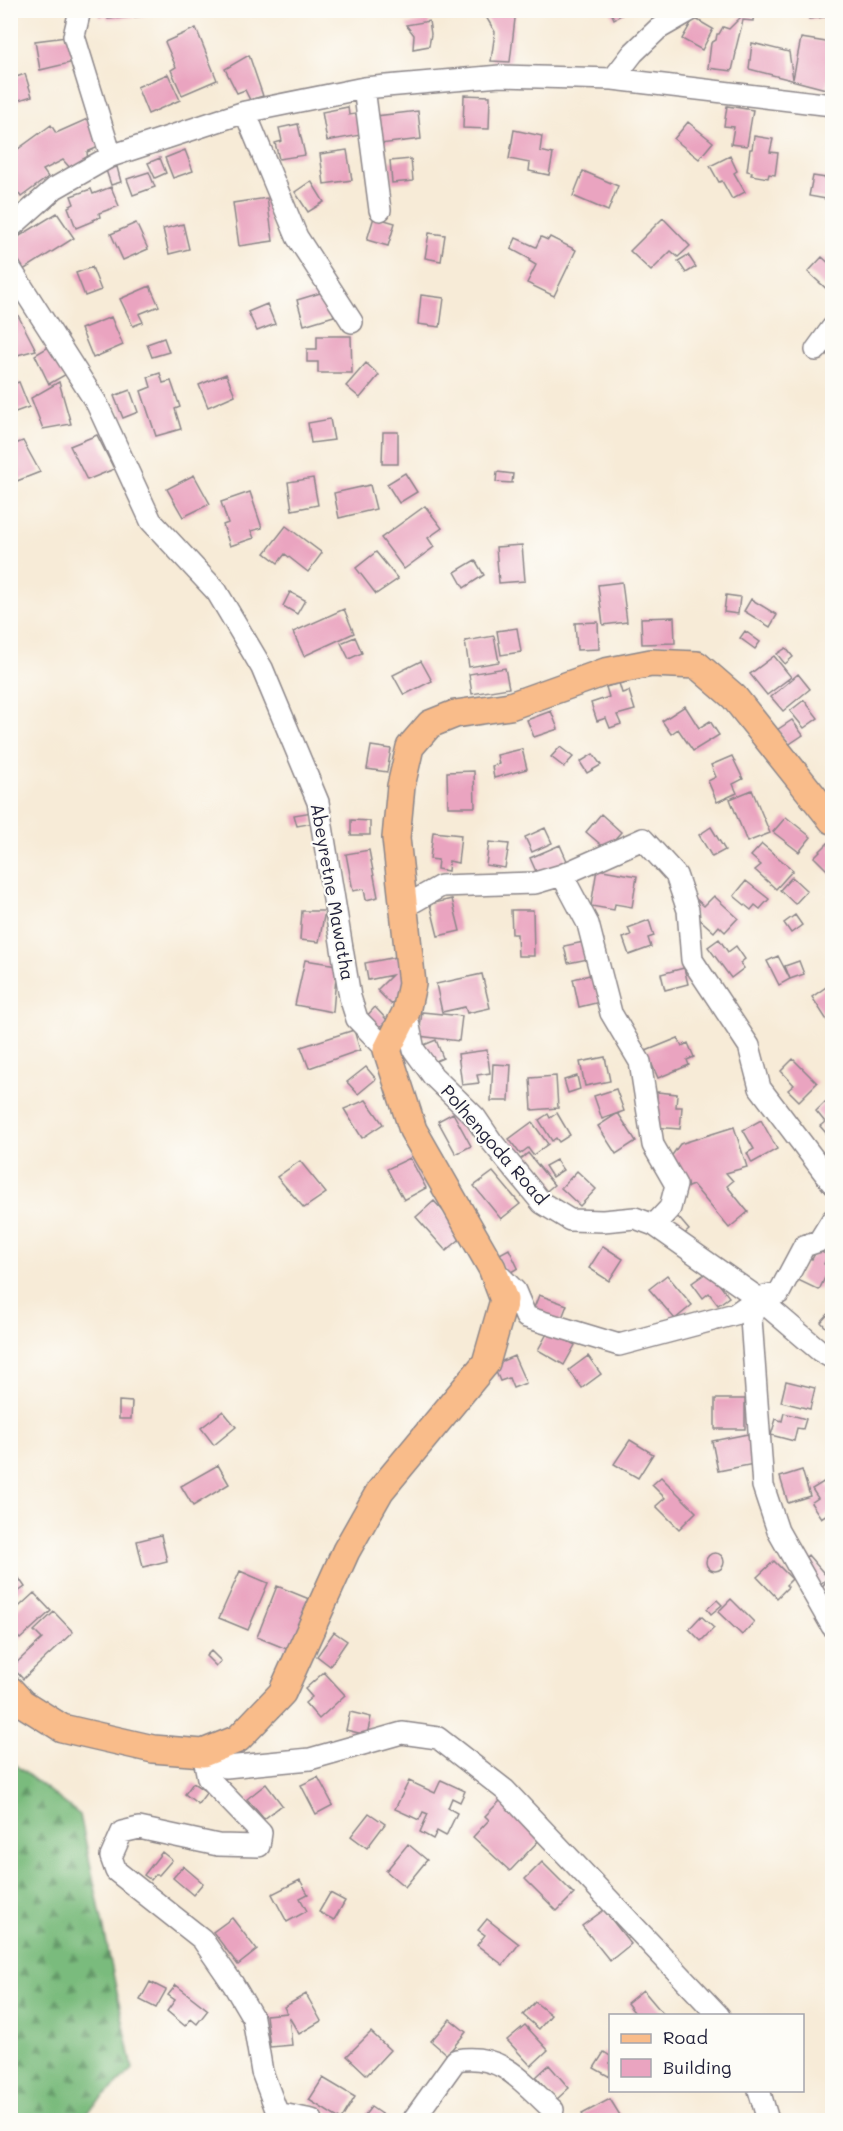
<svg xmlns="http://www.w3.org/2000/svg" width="843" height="2131" viewBox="0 0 843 2131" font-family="Mali,sans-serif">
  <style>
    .forest { fill: url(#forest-firs); stroke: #4e6e5c; stroke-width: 1.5 }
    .building { fill: #eaa4c0 }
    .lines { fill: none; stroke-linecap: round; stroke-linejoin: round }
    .minor-casing { stroke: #8c8689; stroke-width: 24 }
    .major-casing { stroke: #8c8689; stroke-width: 30 }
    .minor { stroke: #fff; stroke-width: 21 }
    .major { stroke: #f9bc8a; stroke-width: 27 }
    .labels { text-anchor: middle; stroke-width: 4.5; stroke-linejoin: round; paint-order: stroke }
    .street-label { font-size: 18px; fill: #22223b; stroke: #fdfcf7 }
  </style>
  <defs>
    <pattern id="forest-firs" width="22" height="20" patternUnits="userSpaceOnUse" patternTransform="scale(1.5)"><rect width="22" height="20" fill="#7abb7d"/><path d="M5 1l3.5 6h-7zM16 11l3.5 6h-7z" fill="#649868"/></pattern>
  </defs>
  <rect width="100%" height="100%" fill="#fdfcf7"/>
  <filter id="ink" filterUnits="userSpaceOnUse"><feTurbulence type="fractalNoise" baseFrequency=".0167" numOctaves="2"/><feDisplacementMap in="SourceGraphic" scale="12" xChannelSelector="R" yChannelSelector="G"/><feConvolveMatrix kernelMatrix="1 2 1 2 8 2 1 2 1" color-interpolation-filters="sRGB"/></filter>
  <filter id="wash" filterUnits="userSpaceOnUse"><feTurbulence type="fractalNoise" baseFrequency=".008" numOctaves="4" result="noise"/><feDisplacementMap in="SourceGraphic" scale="24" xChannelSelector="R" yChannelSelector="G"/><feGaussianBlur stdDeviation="1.35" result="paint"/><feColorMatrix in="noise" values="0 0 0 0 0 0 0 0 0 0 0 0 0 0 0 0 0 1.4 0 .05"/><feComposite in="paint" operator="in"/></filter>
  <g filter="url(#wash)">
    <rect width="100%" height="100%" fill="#f7ebd7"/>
    <path class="forest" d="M10,1761L80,1815L133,2069L79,2120H11Z"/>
    <g id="blocks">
      <path class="building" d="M99,10H144V16L108,19L106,15L100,18L97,12Z
        M482,10H516L510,62L491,61L495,32Z
        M610,10H630L614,19Z
        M796,10H832V16L809,19L805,14H796Z
        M747,11L754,12L753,21L743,20L735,52L736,53L732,71L708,68L711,43L716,40L717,34H719L723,27L729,29Z
        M694,18L713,29L702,50L682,39Z
        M429,21L431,34L429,46L413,49L414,35L406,25Z
        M196,28L217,80L182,95L171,70L176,67L165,42Z
        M74,36L70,63L40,70L35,41Z
        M801,38L832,43V62L826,89L749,69L752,43L789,52L793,79Z
        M249,55L263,96L250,100L245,90L237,93L225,69Z
        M25,74L32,96L10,103V79Z
        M168,74L180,100L148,114L137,87Z
        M464,95L490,96L489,129L463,128Z
        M727,106L753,110L747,146L731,144L734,127L724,126Z
        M348,107L349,115L362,113L366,134L327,141L322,112Z
        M418,111L421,139L380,144L376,116Z
        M94,116L103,145L87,152L88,161L71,169L63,160L43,170L48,177L21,197L10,181V155L51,125L56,133Z
        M688,122L713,142L699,159L674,139Z
        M298,124L305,155L279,159L275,143L282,141L279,128Z
        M514,130L542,136L540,151L553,154L549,175L529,171L530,163L509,159Z
        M754,136L773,139L770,152L778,153L775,175L769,174L768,178L751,175L752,172L747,171L750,149H752Z
        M185,150L193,171L173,178L165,158Z
        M347,150L352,180L324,184L320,154Z
        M831,150H832V169H829Z
        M730,156L737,171L734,173L745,192L732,199L722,181L719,182L710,166Z
        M160,158L166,173L155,178L148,163Z
        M411,159L413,181L392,183L390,161Z
        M117,167L121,182L111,185L106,170Z
        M583,171L618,186L608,211L573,196Z
        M149,172L155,187L133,195L127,179Z
        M813,176L832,179V200L809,196Z
        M311,181L324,202L308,212L295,192Z
        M111,187L119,206L99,213L100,217L93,220V221L76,228L68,207L74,204L71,196L91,189L93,194Z
        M267,198L273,241L239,246L233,203Z
        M57,213L74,238L20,272L10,257V242Z
        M374,217L395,223L388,246L367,240Z
        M663,218L690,246L678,257L671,251L651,271L630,251Z
        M136,223L148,249L123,260L111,234Z
        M183,224L189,249L169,254L163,229Z
        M429,233L445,235L441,261L425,258Z
        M541,237L548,240L550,237L576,250L554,296L527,283L536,265L529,261L530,259L511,249L516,238L536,247Z
        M688,255L696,267L686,273L678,261Z
        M822,257L832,266L831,293L808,272Z
        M92,267L101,290L85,296L76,273Z
        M150,286L159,306L139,314L143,322L133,326L120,299Z
        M327,291L334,316L304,325L297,300Z
        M421,295L444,298L440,327L418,324Z
        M10,300L36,350L10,357Z
        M267,304L275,324L257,331L248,312Z
        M111,317L123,345L93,358L81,329Z
        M317,336H351L352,373H318V362H307V349H317Z
        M164,338L169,352L152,357L147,344Z
        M57,342L70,372L49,384L35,355Z
        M366,363L379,375L360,398L346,386Z
        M160,373L163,383L171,381L180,407L175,409L181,429L156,436L141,391L151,387L148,377Z
        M226,374L235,395L208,407L199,385Z
        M19,382L29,407L10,414V385Z
        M59,382L71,424L43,429L31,398Z
        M130,390L138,412L123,418L114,396Z
        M330,419L334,440L311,443L308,423Z
        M383,432H398V464H382Z
        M97,435L114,469L87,480L70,446Z
        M23,441L40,472L17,481L10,468V446Z
        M497,472L513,474L512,483L496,482Z
        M405,473L417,492L399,503L387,484Z
        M194,475L210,504L183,517L167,489Z
        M313,478L318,505L292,510L288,482Z
        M370,485L376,509L339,518L334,493Z
        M250,492L262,528L251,531L254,538L230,546L223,525L228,523L221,502Z
        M425,506L442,528L428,538L434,547L404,569L381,538Z
        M286,526L322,553L308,572L285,554L278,563L265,553Z
        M522,545L525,581L499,583L496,547Z
        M376,552L398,579L376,594L356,568Z
        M475,560L484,575L464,588L455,572Z
        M622,582L627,622L603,625L598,585Z
        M290,592L305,600L297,614L283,606Z
        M726,595L740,597L738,614L724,612Z
        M751,599L777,615L770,627L744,611Z
        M344,609L354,633L304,656L293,632Z
        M674,617L675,643L642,644L641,618Z
        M598,622L599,649L577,650L575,623Z
        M517,628L521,652L501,655L497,631Z
        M745,631L760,642L755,649L740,638Z
        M494,636L499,662L469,667L465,641Z
        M355,637L362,653L349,659L341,643Z
        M786,648L793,657L785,664L777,654Z
        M774,656L791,677L767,695L750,674Z
        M421,661L432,681L404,695L393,675Z
        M505,668L509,688L472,694L469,674Z
        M798,674L810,689L783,711L771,697Z
        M619,683L622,693L629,691L635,710L617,715L621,724L610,728L606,718L597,721L591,703L609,697L606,687Z
        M804,700L818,718L804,728L790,711Z
        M685,706L699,728L710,721L719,735L693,751L678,729L671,734L662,721Z
        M551,711L558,729L534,737L527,720Z
        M792,720L803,735L788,745L777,730Z
        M371,746L391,749L387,772L367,769Z
        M560,747L573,757L564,767L551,757Z
        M522,749L527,769L494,778L492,766L499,764L497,755Z
        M593,754L601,765L587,773L580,762Z
        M732,756L743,779L733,784L737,793L717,802L708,781L716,777L711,765Z
        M474,771L475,807H448L447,772Z
        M752,790L770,833L747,842L730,799Z
        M312,812L314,823L297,826L294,815Z
        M601,814L621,832L606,849L586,832Z
        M786,817L811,837L799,852L773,832Z
        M351,820L370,821V835H351Z
        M711,827L725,850L712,857L699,835Z
        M545,828L552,843L532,852L525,837Z
        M433,832L461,835L458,863L449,861L448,871L437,869L438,860L430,859Z
        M831,840L832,841V875L814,857Z
        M489,842L509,844L505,868L486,865Z
        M762,844L793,870L776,889L755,870L761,865L751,856Z
        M560,845L568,863L538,876L530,858Z
        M369,850L378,897L366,900L364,889L353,891L346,854Z
        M597,869L637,876L632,907L615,904L614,910L591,906Z
        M792,877L807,891L795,904L780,890Z
        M746,881L769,899L760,909L755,905L751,910L734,896Z
        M714,896L738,918L725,932L719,926L714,932L695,915L691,903L695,898L704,906Z
        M452,899L460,931L438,936L430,904Z
        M511,910H533L534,956H518L517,934H512Z
        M302,911H325L319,942L300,940Z
        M795,915L802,925L791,933L784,923Z
        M649,920L654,936L648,938L651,947L629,955L623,938L631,935L628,928Z
        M719,939L728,952L736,946L745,959L740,963L744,968L731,978L708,947Z
        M584,942L588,959L568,963L564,946Z
        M402,956L408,987L391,1004L377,990L392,975L368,980L365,963Z
        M778,956L790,979L779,985L767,961Z
        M305,960L337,965L333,1012L295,1005Z
        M799,961L804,974L790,979L785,966Z
        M684,968L688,984L665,990L661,974Z
        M482,974L490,1008L467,1013L465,1007L442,1012L436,984Z
        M594,974L600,1002L579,1007L573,979Z
        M832,983V1024L830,1025L812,997Z
        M375,1007L387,1020L377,1030L365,1018Z
        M422,1012L462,1016L459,1041L419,1036Z
        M354,1030L360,1050L309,1068L301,1047Z
        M678,1038L682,1046L688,1043L694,1057L687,1060L689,1065L658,1078L646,1051Z
        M436,1040L443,1058L431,1063L424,1045Z
        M487,1050L490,1073L477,1075L479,1083L462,1085L458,1054Z
        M605,1057L610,1081L585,1086L580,1062Z
        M793,1059L817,1083L799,1101L788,1090L794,1085L781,1071Z
        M493,1064L511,1065L509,1101H491Z
        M366,1067L376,1079L358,1094L347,1082Z
        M556,1076L558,1108L532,1110L530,1078Z
        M577,1076L580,1089L568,1093L564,1080Z
        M616,1089L624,1111L602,1119L594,1096Z
        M657,1092L677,1094L676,1107H682L680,1129L654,1127Z
        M366,1100L383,1124L362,1138L344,1109Z
        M825,1102L832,1110V1140L820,1126L825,1122L816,1111Z
        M453,1113L471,1146L456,1154L438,1121Z
        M557,1113L570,1135L559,1142L556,1138L552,1141L539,1120L548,1114L550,1118Z
        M618,1113L636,1141L616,1154L598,1126Z
        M761,1120L777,1149L752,1163L747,1153L754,1149L743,1130Z
        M532,1122L548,1144L533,1155L528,1148L520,1154L509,1139Z
        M734,1127L747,1167L726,1173L733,1181L727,1186L748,1212L729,1228L693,1185L683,1189L670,1158L680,1144Z
        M528,1153L554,1185L544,1193L516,1163Z
        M410,1158L426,1188L404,1200L387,1169Z
        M556,1160L563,1170L552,1177L545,1166Z
        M300,1161L326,1193L304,1208L277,1177Z
        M577,1171L596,1189L580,1206L561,1188Z
        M493,1172L520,1204L501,1219L474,1186Z
        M434,1201L465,1235L446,1251L416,1217Z
        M678,1217L689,1230L680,1238L669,1225Z
        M603,1246L623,1259L609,1281L589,1268Z
        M509,1249L518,1268L506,1275L496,1256Z
        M817,1250L828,1255L824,1264L830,1267L819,1290L798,1280L809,1258L812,1259Z
        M709,1271L729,1297L718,1305L709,1293L703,1298L692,1283Z
        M667,1275L692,1305L675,1319L649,1289Z
        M539,1295L567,1305L560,1323L532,1313Z
        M832,1310V1334L821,1322Z
        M549,1330L575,1345L564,1365L538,1350Z
        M514,1356L526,1383L513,1388L509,1378L500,1381L493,1365Z
        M588,1356L601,1374L582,1388L569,1370Z
        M786,1381L815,1388L810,1409L781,1402Z
        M715,1399H745V1429H715Z
        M119,1401L132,1402L131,1419H119Z
        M223,1411L236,1427L214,1445L201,1428Z
        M784,1413L806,1419L803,1429L797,1428L794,1441L771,1435L776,1419L782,1421Z
        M748,1434L754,1464L718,1471L712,1441Z
        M630,1440L653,1454L638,1478L614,1464Z
        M218,1465L229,1484L193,1506L181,1486Z
        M802,1470L810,1496L788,1503L780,1477Z
        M661,1477L696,1512L679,1529L656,1506L665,1498L652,1485Z
        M825,1481L832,1493L828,1496L832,1503V1511L821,1518L811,1503L818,1498L812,1489Z
        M161,1535L167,1561L143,1567L137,1541Z
        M706 1562a9 9 0 1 1 18 0a9 9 0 1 1-18 0Z
        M808,1555L828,1578L819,1585L800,1563Z
        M774,1561L792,1579L786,1585L788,1587L777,1598L757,1577Z
        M240,1571L268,1583L248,1630L219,1618Z
        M16,1574L25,1587L10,1597V1578Z
        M832,1574V1598L821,1588Z
        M277,1586L314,1601L294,1652L257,1637Z
        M34,1593L51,1611L20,1639L10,1629V1615Z
        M731,1599L754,1622L742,1635L718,1612Z
        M717,1600L722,1605L711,1614L707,1609Z
        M54,1612L73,1632L23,1679L12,1667L42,1639L34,1631Z
        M701,1616L714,1628L701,1641L689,1629Z
        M334,1632L347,1641L330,1666L317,1656Z
        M211,1651L221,1661L216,1666L206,1656Z
        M324,1672L345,1695L319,1719L305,1703L312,1697L305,1689Z
        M350,1712L371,1717L367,1735L346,1730Z
        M318,1777L333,1805L316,1814L301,1785Z
        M441,1780L465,1791L460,1802L452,1798L448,1808L457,1813L446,1836L437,1831L433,1839L420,1832L428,1814L423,1812L419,1820L395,1809L409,1781L435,1793Z
        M193,1783L207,1792L198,1804L185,1794Z
        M266,1784L282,1805L264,1819L247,1799Z
        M503,1798L544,1835L510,1871L473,1837L489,1820L485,1816Z
        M369,1813L385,1824L367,1848L351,1836Z
        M408,1844L427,1860L405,1887L386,1871Z
        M162,1852L172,1860L159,1875H155L151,1880L144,1875Z
        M542,1862L574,1894L557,1911L525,1879Z
        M183,1866L203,1883L193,1895L173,1878Z
        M300,1880L308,1894L300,1898L307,1911L287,1922L272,1894Z
        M330,1893L345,1901L334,1920L319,1912Z
        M604,1910L631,1944L610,1961L582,1926Z
        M232,1918L257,1950L238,1965L213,1932Z
        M487,1919L519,1944L503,1965L477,1945L485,1935L478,1930Z
        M150,1982L166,1990L156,2008L140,2000Z
        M176,1985L208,2010L197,2024L191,2019L185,2026L167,2011L175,2000L168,1995Z
        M643,1990L665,2016H637L627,2003Z
        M306,1994L321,2021L299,2034L289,2017L292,2045L270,2047L266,2015L287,2013L284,2007Z
        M535,2002L551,2015L539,2029L523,2015Z
        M450,2019L466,2032L447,2055L431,2041Z
        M525,2025L548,2050L531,2066L507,2040Z
        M371,2032L390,2050L367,2075L347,2056Z
        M604,2052L610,2056V2077L594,2068Z
        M549,2065L569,2088L556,2100L536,2077Z
        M323,2078L355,2097L341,2120L309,2100Z
        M610,2099L623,2120H586L582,2114Z
        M371,2107L390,2120H361Z"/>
    </g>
  </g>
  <g filter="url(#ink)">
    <use href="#blocks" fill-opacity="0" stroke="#8c8689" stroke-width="1.5"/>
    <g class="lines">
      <defs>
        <path id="minor" d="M80,10L74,36L111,156
          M613,79L633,53L658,29L691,10
          M364,88L380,210
          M245,112L297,237L352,322
          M10,228L55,188L111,156L245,112L364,88L500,76L613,79L832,105
          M10,268L97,404L151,521L217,592L262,668L318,802L350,997L357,1019L387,1050
          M816,350L832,328
          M562,875L588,924L611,1013L640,1062L653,1145L676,1185L670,1208L654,1225
          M404,907L441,886L535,883L562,875L643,839L676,875L688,910L692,960L749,1046L760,1088L832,1183
          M406,1012L414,1050L433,1076L475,1117L492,1142L542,1203L570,1220L603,1221L635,1218L654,1225L758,1298L820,1351L832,1358
          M498,1274L515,1291L526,1317L619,1345L735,1314L758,1298L779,1293L804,1246L819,1241L832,1220
          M758,1298L751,1319L763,1486L778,1531L832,1626
          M203,1753L226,1767L310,1759L402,1733L438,1738L505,1790L719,2016
          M203,1753L208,1778L261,1833L259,1846L218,1845L139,1828L122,1832L111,1857L116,1871L202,1939L233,1984L253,2018L262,2072L280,2120
          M759,2090L768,2120
          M277,2113L312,2120
          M413,2120L456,2060C502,2052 522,2082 553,2110"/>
        <path id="major" d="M10,1690L22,1703L62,1728L153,1749L203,1753L238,1739L282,1693L346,1551L380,1491L486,1363L504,1300L492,1268L413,1130L387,1050L406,1012L412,984L396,838L401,786L410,747L430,724L455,714L510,706L605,672L651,663L697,665L734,697L832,820"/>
      </defs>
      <use href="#minor" class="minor-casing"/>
      <use href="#major" class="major-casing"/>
      <use href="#minor" class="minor"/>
      <use href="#major" class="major"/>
    </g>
  </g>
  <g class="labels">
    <g class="street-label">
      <text transform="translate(332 892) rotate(80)" y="6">Abeyretne Mawatha</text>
      <text transform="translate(494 1145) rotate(49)" y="6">Polhengoda Road</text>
    </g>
  </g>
  <rect width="843" height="2131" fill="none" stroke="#fdfcf7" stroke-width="36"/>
  <rect x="609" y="2014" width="195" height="78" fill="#fdfcf7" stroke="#a5a5ac" stroke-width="1.5"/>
  <rect x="621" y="2034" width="30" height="9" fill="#f9bc8a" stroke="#a5a5ac" stroke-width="1.5"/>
  <text x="663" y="2044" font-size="18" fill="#22223b">Road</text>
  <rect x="621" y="2059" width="30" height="18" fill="#eaa4c0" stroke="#a5a5ac" stroke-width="1.5"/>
  <text x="663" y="2074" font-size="18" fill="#22223b">Building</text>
</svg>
